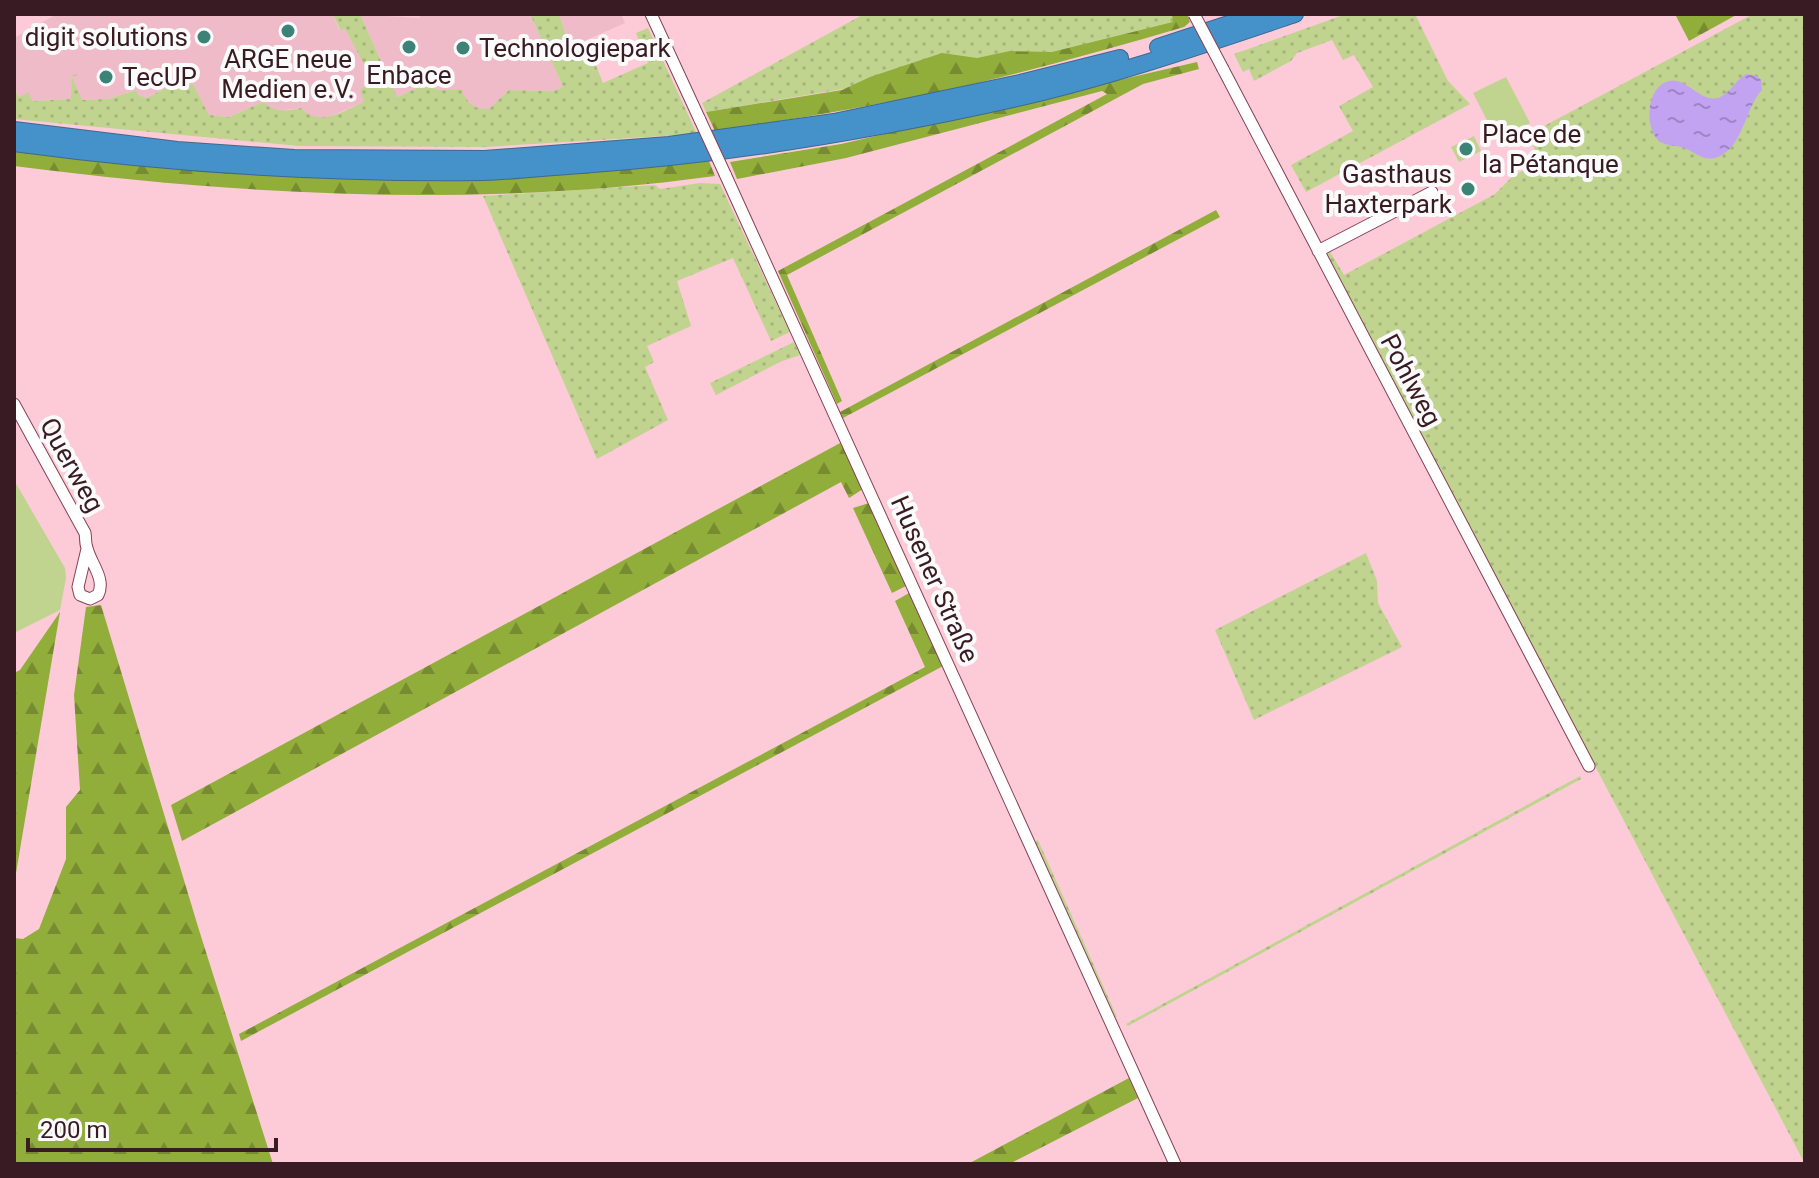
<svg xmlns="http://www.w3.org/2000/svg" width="1819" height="1178" viewBox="0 0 1819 1178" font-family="Roboto,sans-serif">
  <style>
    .built { fill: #efbbc8 }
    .green { fill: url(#green-dots) }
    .forest { fill: url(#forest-firs) }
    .pitch { fill: #c0d490 }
    .water { fill: url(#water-ripples) }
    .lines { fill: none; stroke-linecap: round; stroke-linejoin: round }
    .minor-casing { stroke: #854156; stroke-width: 13 }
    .highway-casing { stroke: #40688f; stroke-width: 18 }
    .minor { stroke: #fff; stroke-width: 11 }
    .highway { stroke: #4492c9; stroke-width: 16 }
    .minor-bridge-casing { stroke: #854156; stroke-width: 13; stroke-linecap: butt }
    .minor-bridge { stroke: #fff; stroke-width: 11 }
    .poi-dot { fill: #3d8277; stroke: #fbfbfb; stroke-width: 3 }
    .labels { text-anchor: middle; stroke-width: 8; stroke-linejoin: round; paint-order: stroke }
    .poi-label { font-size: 26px; fill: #381b23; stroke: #fbfbfb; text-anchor: start }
    .street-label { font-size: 26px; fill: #381b23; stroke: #fbfbfb }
  </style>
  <defs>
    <pattern id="green-dots" width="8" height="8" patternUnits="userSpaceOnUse" patternTransform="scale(2)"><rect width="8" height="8" fill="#c0d490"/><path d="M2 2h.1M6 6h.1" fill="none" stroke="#a6b57c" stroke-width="1.8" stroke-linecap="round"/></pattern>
    <pattern id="forest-firs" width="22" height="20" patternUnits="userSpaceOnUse" patternTransform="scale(2)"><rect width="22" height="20" fill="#91ad3a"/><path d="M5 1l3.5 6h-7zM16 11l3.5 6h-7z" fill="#778c30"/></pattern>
    <pattern id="water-ripples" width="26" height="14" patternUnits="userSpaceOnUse" patternTransform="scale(2)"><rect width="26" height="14" fill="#c2a3f2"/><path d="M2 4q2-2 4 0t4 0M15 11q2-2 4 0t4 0" fill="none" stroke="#9f84c4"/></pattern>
  </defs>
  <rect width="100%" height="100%" fill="#fccbd7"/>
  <path class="built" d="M57,14H333L339,30L345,29L373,80L364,102L324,119L308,115L301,108L278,111L270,109L263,102L229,117L209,115L193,84L168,87L145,98L138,95L135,90L108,99L80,100L72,78V99L33,101L20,98L14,88V38Z
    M360,14H392L386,16L420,18L419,14H530L563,87L553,91L509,90L490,109H477L467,102L460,89L438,90L426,84L397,97Z
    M559,14H621L625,23L571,47Z"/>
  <path class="green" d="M333,14H360L397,97L426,84L438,90L461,89C468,104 473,109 489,109L509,90L553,91L563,87L530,14H559L571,49L587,43L603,83L648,63L636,33L648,28L697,134L485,147L299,146L14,119V88L19,97L28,93L33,101L71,99L72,75L79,74L72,77L82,100L108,99L136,90L138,95L146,98L168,87L176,76L182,85L193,84L209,115L229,117L263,102C275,113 286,111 301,108C319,128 343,111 364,102L360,90L373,81L345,29L340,30Z
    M864,14H1187L1189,19L1052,54L706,112L702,103Z
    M1346,14H1415L1448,81L1470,104L1306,192L1291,165L1353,131L1339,106L1373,87L1354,55L1343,60L1332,40L1297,53L1291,61L1254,81L1249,69L1243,72L1234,54Z
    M1753,14H1805V1164L1327,258L1329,250L1344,275L1495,194L1514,175L1541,162L1533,145V132Z
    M700,183L720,184L790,332L771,341L733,258L677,281L691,326L647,346L654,362L645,367L668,420L597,459L483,196L655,185L660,189Z
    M794,342L800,355L780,362L716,395L710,383Z
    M1366,553L1377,581L1378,603L1402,647L1254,720L1215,630Z
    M1580,776L1581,779L1128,1026L1126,1024Z
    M1038,840L1117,1017H1115L1035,841Z"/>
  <path class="forest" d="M1172,14H1187L1190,22L1184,27C1102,51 1020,74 937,92C863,108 789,120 715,131L706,112L842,90L870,77L942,53L977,58L1010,51L1052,52L1173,22Z
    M1675,14H1738L1689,41Z
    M1197,62L1199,69L1143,84L787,275L842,401L837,404L778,271L1107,94L1102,91L846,158L737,179L730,162L841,144Z
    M14,151L177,168L479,178L709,161L715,176C482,208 247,196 14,166Z
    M1216,210L1220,217L843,418L840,412Z
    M842,442L863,489L849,498L841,482L182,841L171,805Z
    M869,503L908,585L892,593L853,508Z
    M911,592L945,665L241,1041L239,1034L925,667L895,601Z
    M101,605L199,930L273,1164H14V938L23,939L39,929L66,859V807L80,790L74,695L86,607Z
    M60,612L14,885V673L20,670Z
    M1129,1078L1138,1098L1009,1164H968Z"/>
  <path class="pitch" d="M1506,77L1530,123L1497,140L1473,93Z
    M1474,136L1481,151L1459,162L1451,147Z
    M14,480L65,568L66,578L60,610L14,633Z"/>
  <path class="water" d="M1746,74L1757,76L1761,80L1762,90C1745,108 1744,144 1720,156C1703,164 1696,151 1681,147C1673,145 1665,146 1658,140C1645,126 1647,95 1662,84C1684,70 1697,103 1718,98C1728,95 1736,80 1746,74Z"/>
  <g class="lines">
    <defs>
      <path id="minor" d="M651,14L700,120
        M1223,69L1589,766
        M725,174L1175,1164
        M1318,251L1432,192
        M14,404L85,533C86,538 85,543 87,548C91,564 106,579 98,595L90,599L80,595L78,587L87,549"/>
      <path id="highway" d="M1158,47L1259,14
        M14,130L177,150L294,158L485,159L669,145L834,122L1020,83L1120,58
        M14,143C170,164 326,174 483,172C516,171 548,167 581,165C727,155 870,131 1013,99C1107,78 1203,45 1295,14"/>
    </defs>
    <use href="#minor" class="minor-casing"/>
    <use href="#highway" class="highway-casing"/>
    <use href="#minor" class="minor"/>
    <use href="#highway" class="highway"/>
    <defs>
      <path id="minor-bridge" d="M1194,14L1223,69
        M700,120L725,174"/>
    </defs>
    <use href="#minor-bridge" class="minor-bridge-casing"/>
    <use href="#minor-bridge" class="minor-bridge"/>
  </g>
  <g class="poi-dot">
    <circle cx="288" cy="31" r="8"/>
    <circle cx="204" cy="37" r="8"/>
    <circle cx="409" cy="47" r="8"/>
    <circle cx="463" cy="48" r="8"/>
    <circle cx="106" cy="77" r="8"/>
    <circle cx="1466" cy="149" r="8"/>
    <circle cx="1468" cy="189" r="8"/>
  </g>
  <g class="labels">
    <g class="poi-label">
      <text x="188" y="46" text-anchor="end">digit solutions</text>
      <text x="479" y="57">Technologiepark</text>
      <text x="288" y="68" text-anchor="middle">ARGE neue<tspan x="288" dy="30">Medien e.V.</tspan></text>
      <text x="409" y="84" text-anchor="middle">Enbace</text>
      <text x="122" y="86">TecUP</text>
      <text x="1482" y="143">Place de<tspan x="1482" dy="30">la Pétanque</tspan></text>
      <text x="1452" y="183" text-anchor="end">Gasthaus<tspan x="1452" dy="30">Haxterpark</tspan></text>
    </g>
    <g class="street-label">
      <text transform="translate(1411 380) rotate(62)" y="9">Pohlweg</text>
      <text transform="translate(72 465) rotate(61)" y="9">Querweg</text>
      <text transform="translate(935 579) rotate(66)" y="9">Husener Straße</text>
    </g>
  </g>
  <rect width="1819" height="1178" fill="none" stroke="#381b23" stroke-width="32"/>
  <path d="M28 1138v12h248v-12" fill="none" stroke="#381b23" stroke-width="4"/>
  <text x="40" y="1138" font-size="24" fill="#381b23" stroke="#fbfbfb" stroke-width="6" paint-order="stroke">200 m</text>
</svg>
